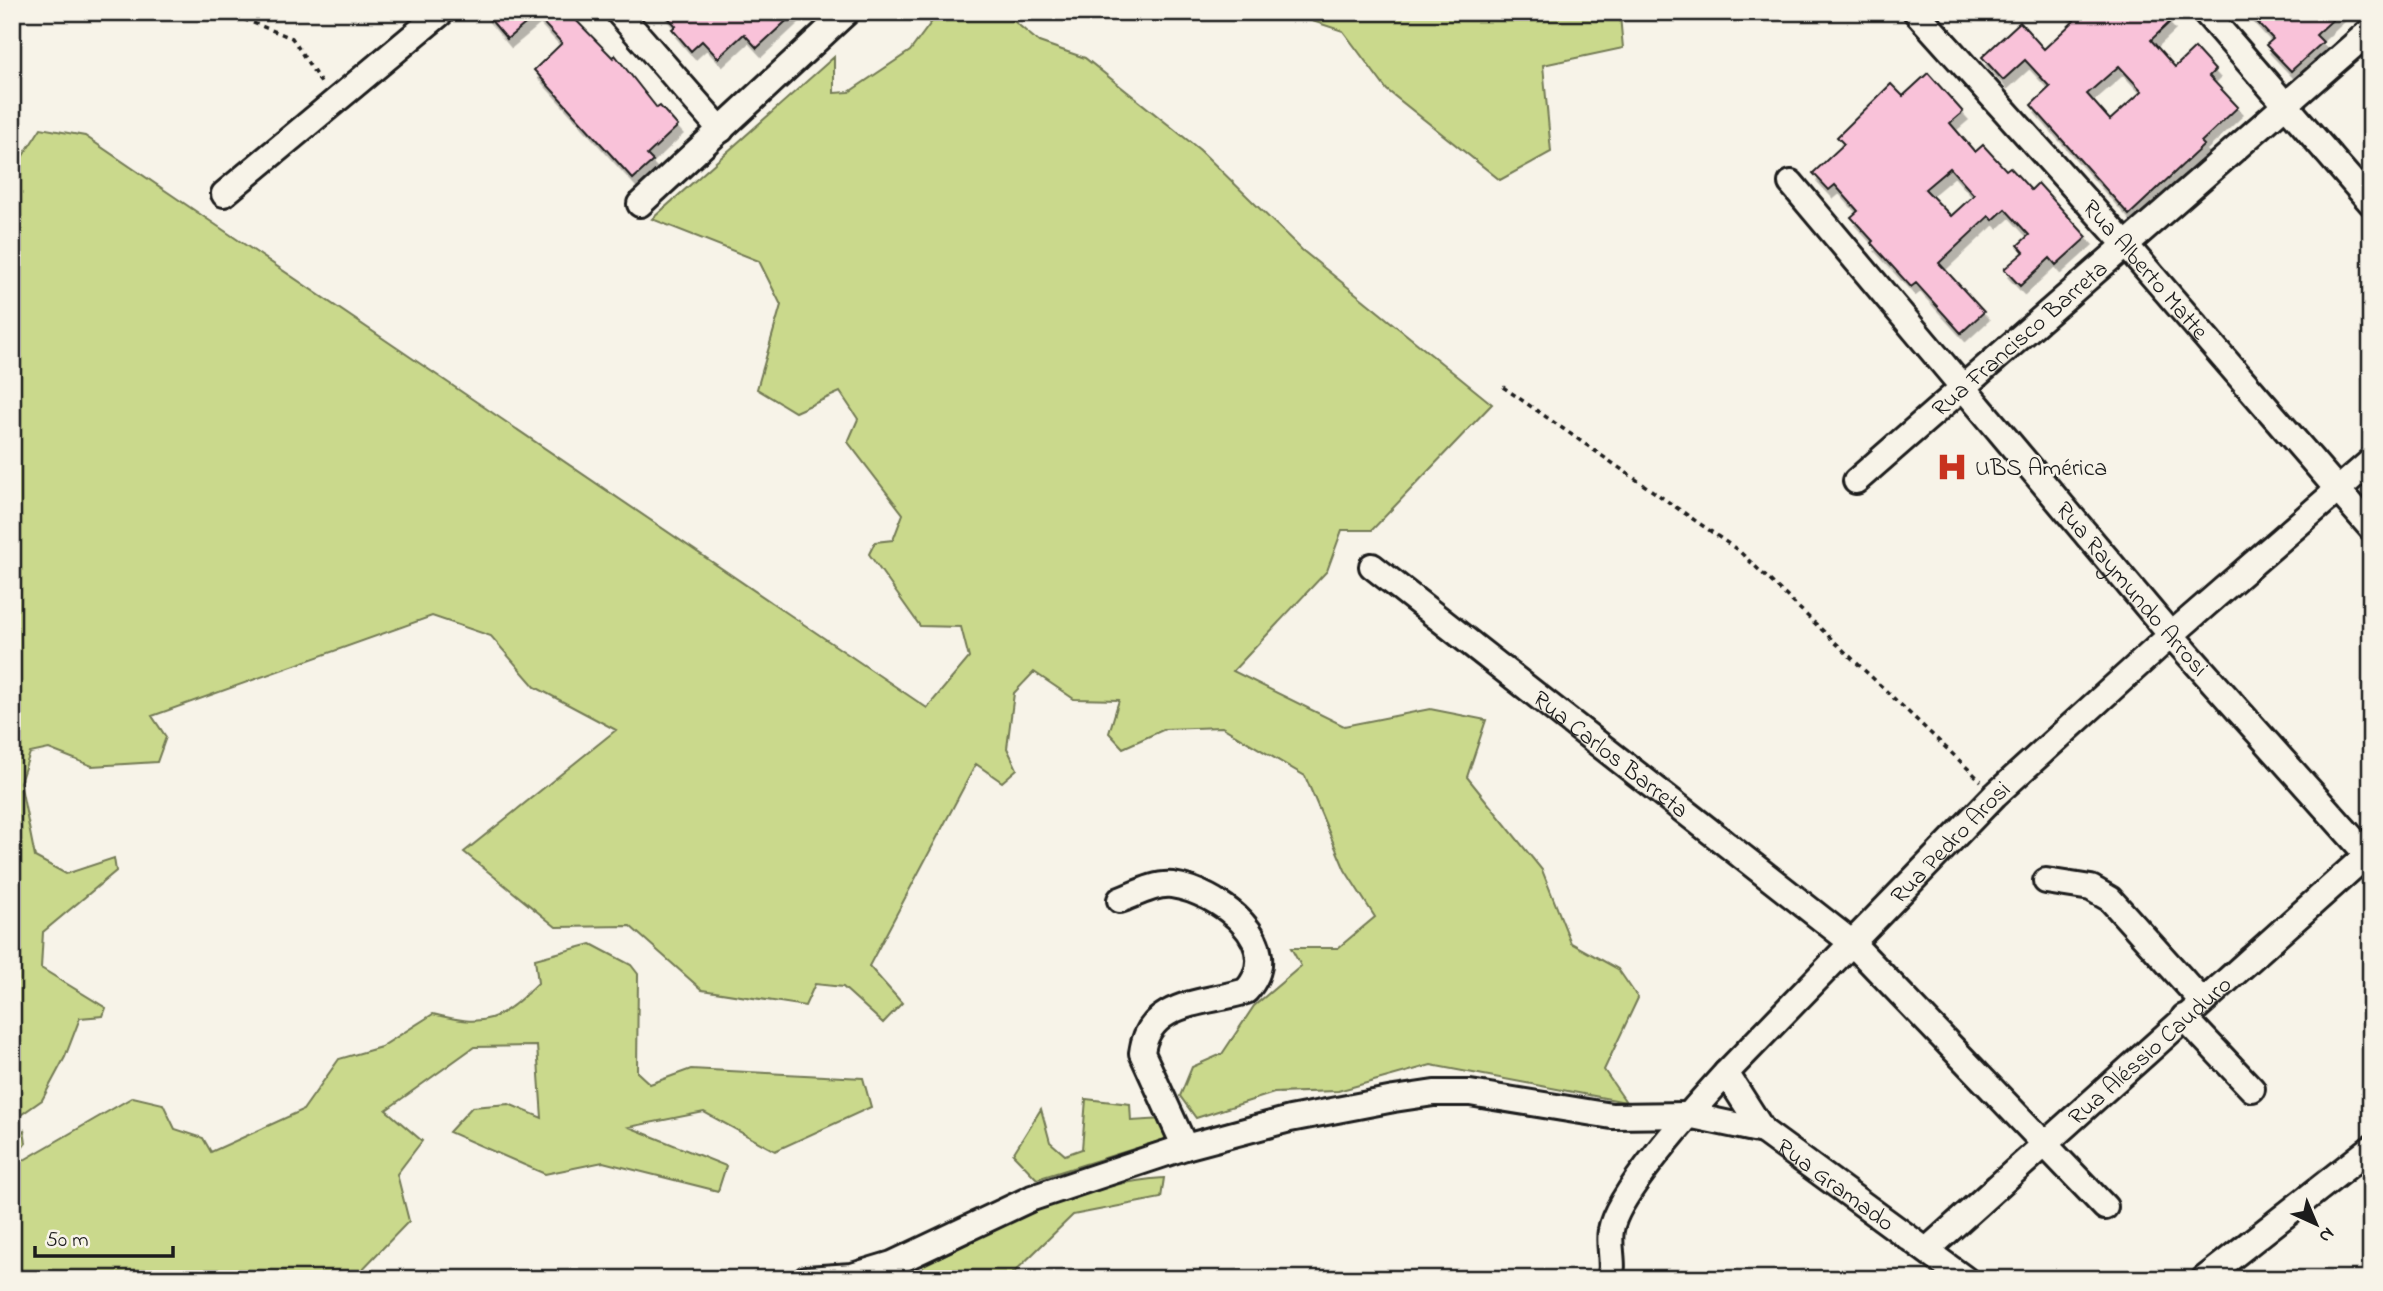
<svg xmlns="http://www.w3.org/2000/svg" width="2383" height="1291" viewBox="0 0 2383 1291" font-family="'Indie Flower',sans-serif">
  <style>
    .green { fill: #cad98c; stroke: #737a54; stroke-width: 2 }
    .building { fill: #f9c2d9; stroke: #1c1c1c; stroke-width: 2; fill-rule: evenodd; filter: url(#shadow) }
    .lines { fill: none; stroke-linecap: round; stroke-linejoin: round }
    .minor-casing { stroke: #1c1c1c; stroke-width: 30 }
    .path { stroke: #1c1c1c; stroke-width: 3.5; stroke-dasharray: 5 5; stroke-linecap: butt }
    .minor { stroke: #f7f3e8; stroke-width: 24 }
    .labels { text-anchor: middle; stroke-width: 5; stroke-linejoin: round; paint-order: stroke }
    .street-label { font-size: 24px; fill: #1c1c1c; stroke: #f7f3e8 }
    .poi-label { font-size: 24px; fill: #1c1c1c; stroke: #f7f3e8; text-anchor: start }
  </style>
  <defs>
    <filter id="shadow"><feDropShadow dx="4.5" dy="8" stdDeviation="0" flood-color="#0004"/></filter>
  </defs>
  <rect width="100%" height="100%" fill="#f7f3e8"/>
  <filter id="ink" filterUnits="userSpaceOnUse"><feTurbulence type="fractalNoise" baseFrequency=".0143" numOctaves="2"/><feDisplacementMap in="SourceGraphic" scale="14" xChannelSelector="R" yChannelSelector="G"/><feConvolveMatrix kernelMatrix="1 2 1 2 8 2 1 2 1" color-interpolation-filters="sRGB"/></filter>
  <g filter="url(#ink)">
    <path class="green" d="M939,12H1003L1039,42L1085,58L1200,150L1302,250L1492,404L1372,530H1342L1327,571L1233,671L1344,726L1430,709L1486,720L1467,777L1542,870L1571,943L1618,969L1638,998L1604,1070L1626,1102L1431,1065L1338,1091L1274,1093L1196,1118L1180,1096L1192,1067L1222,1054L1254,1006L1301,966L1291,948H1338L1375,917L1345,870L1305,776L1222,727L1165,729L1123,748L1109,733L1119,700L1074,699L1034,672L1014,693L1007,748L1017,769L1002,782L976,764L869,966L902,1003L883,1023L843,987L815,984L805,1006L702,990L630,926L556,927L464,852L616,730L535,687L491,636L432,616L152,716L166,737L157,762L92,766L49,749L30,753L20,782L35,857L66,874L114,858L116,871L43,932L41,968L106,1008L103,1016L80,1018L65,1057L42,1100L12,1121V167L15,168L41,128L85,136L927,708L969,658L961,627L920,626L869,554L875,542L893,540L903,514L848,442L858,419L840,392L795,412L757,389L781,305L759,261L652,219L834,57V93L849,92L910,51Z
      M1285,12H1573L1620,16L1623,48L1543,65L1551,152L1500,180L1387,90L1343,31Z
      M591,944L631,965L638,974L637,1072L650,1084L691,1069L863,1078L871,1107L775,1151L704,1112L629,1127L726,1166L718,1191L603,1162L545,1174L449,1132L472,1107L509,1104L542,1118L537,1046L474,1047L386,1110L422,1141L397,1174L409,1221L355,1277L12,1279V1139L24,1130L26,1143L18,1153L24,1160L133,1097L163,1104L175,1129L203,1138L211,1152L303,1110L339,1059L381,1047L433,1014C486,1028 499,1021 538,983L535,959Z
      M1086,1099L1130,1104L1131,1121L1164,1119L1169,1138L1037,1179L1013,1154L1041,1109L1050,1142L1065,1155L1082,1149Z
      M1164,1178L1161,1198L1073,1215L1007,1279H934L922,1266C999,1228 1077,1183 1164,1178Z"/>
    <path class="building" d="M484,12H568L613,58L615,55L657,108L660,106L678,126L647,155L653,161L633,179L534,70L562,43L536,15L507,39Z
      M663,12H796L757,48L744,34L718,58L702,41L691,51L672,29L676,26Z
      M2065,12H2161L2170,22L2151,40L2175,67L2195,48L2215,70L2209,76L2238,107L2201,142L2204,145L2129,215L2031,105L2050,87L2025,60L2003,80L1982,57L2020,22L2044,49L2074,21ZM2119,66L2142,91L2110,120L2087,94Z
      M2248,12H2341L2316,35L2323,42L2291,71L2266,45L2273,39Z
      M1928,73L1963,112L1950,123L1975,152L1983,145L2006,170L2010,167L2031,190L2038,183L2087,237L2056,265L2050,258L2020,286L2004,269L2024,252L2018,245L2029,235L2005,209L1993,220L1989,216L1939,263L1984,312L1961,333L1916,283L1911,287L1871,243L1873,241L1851,217L1858,211L1835,185L1829,190L1813,173L1844,144L1837,137L1891,84L1903,96ZM1950,168L1974,195L1951,216L1925,189Z"/>
    <g class="lines">
      <defs>
        <g id="minor">
          <path d="M618,12L721,130"/>
          <path id="s1" d="M1916,12L2124,243L2371,528"/>
          <path d="M2205,12L2371,203"/>
          <path id="s2" d="M1791,183L2171,635L2371,859"/>
          <path d="M224,194L442,12"/>
          <path d="M640,204L847,12"/>
          <path id="s3" d="M1856,481L2371,30"/>
          <path id="s4" d="M1372,566L1851,942L2105,1207"/>
          <path d="M2046,881L2091,888L2110,899L2202,1001"/>
          <path d="M1120,900C1136,894 1156,883 1172,885C1217,891 1289,944 1246,991C1206,1004 1148,1000 1142,1053L1185,1147"/>
          <path d="M2184,1017L2252,1089"/>
          <path id="s5" d="M1726,1073L1763,1131L1965,1279"/>
          <path id="s6" d="M1927,1250L2371,851"/>
          <path d="M806,1279L852,1276L892,1264L1032,1198L1185,1147L1290,1119L1394,1099L1434,1093H1470L1612,1116L1688,1115L1763,1131"/>
          <path id="s7" d="M1610,1279C1615,1264 1608,1246 1611,1230C1616,1194 1699,1103 1726,1073L1995,795L2171,635L2371,461"/>
          <path d="M2204,1279L2371,1148"/>
        </g>
      </defs>
      <use href="#minor" class="minor-casing"/>
      <path class="path" d="M225,12L292,38L323,86
        M1503,387L1739,551L1981,781"/>
      <use href="#minor" class="minor"/>
    </g>
  </g>
  <defs>
    <symbol id="hospital-bare" viewBox="-9 -9 18 18"><path d="M-5-5h3v3.5h4V-5h3V5h-3V1.5h-4V5h-3Z" fill="#c8321e" stroke="#f7f3e8" stroke-width="2.5" paint-order="stroke"/></symbol>
  </defs>
  <g fill-rule="evenodd">
    <use href="#hospital-bare" x="1930" y="445" width="44" height="44"/>
  </g>
  <g class="labels">
    <g class="street-label">
      <text dy="8" stroke="none"><textPath href="#s1" startOffset="345">Rua Alberto Matte</textPath></text>
      <text dy="8" stroke="none"><textPath href="#s3" startOffset="217">Rua Francisco Barreta</textPath></text>
      <text dy="8" stroke="none"><textPath href="#s2" startOffset="530">Rua Raymundo Arrosi</textPath></text>
      <text dy="8" stroke="none"><textPath href="#s4" startOffset="304">Rua Carlos Barreta</textPath></text>
      <text dy="8" stroke="none"><textPath href="#s7" startOffset="567">Rua Pedro Arosi</textPath></text>
      <text dy="8" stroke="none"><textPath href="#s6" startOffset="299">Rua Aléssio Cauduro</textPath></text>
      <text dy="8" stroke="none"><textPath href="#s5" startOffset="159">Rua Gramado</textPath></text>
    </g>
    <g class="poi-label">
      <text x="1975" y="475">UBS América</text>
    </g>
  </g>
  <rect width="2383" height="1291" fill="none" stroke="#f7f3e8" stroke-width="42"/>
  <rect x="21" y="21" width="2341" height="1249" fill="none" stroke="#1c1c1c" stroke-width="2.5" filter="url(#ink)"/>
  <g transform="translate(2316 1224) rotate(136)" stroke="#f7f3e8" stroke-width="5" paint-order="stroke">
  <path d="M0-5L12 26L0 18L-12 26Z" fill="#1c1c1c"/>
  <text y="-10" font-size="19" font-weight="bold" text-anchor="middle" fill="#1c1c1c">N</text>
  </g>
  <path d="M35 1246v10h138v-10" fill="none" stroke="#1c1c1c" stroke-width="3.5"/>
  <text x="46" y="1246" font-size="21" fill="#1c1c1c" stroke="#f7f3e8" stroke-width="5" paint-order="stroke">50 m</text>
</svg>
